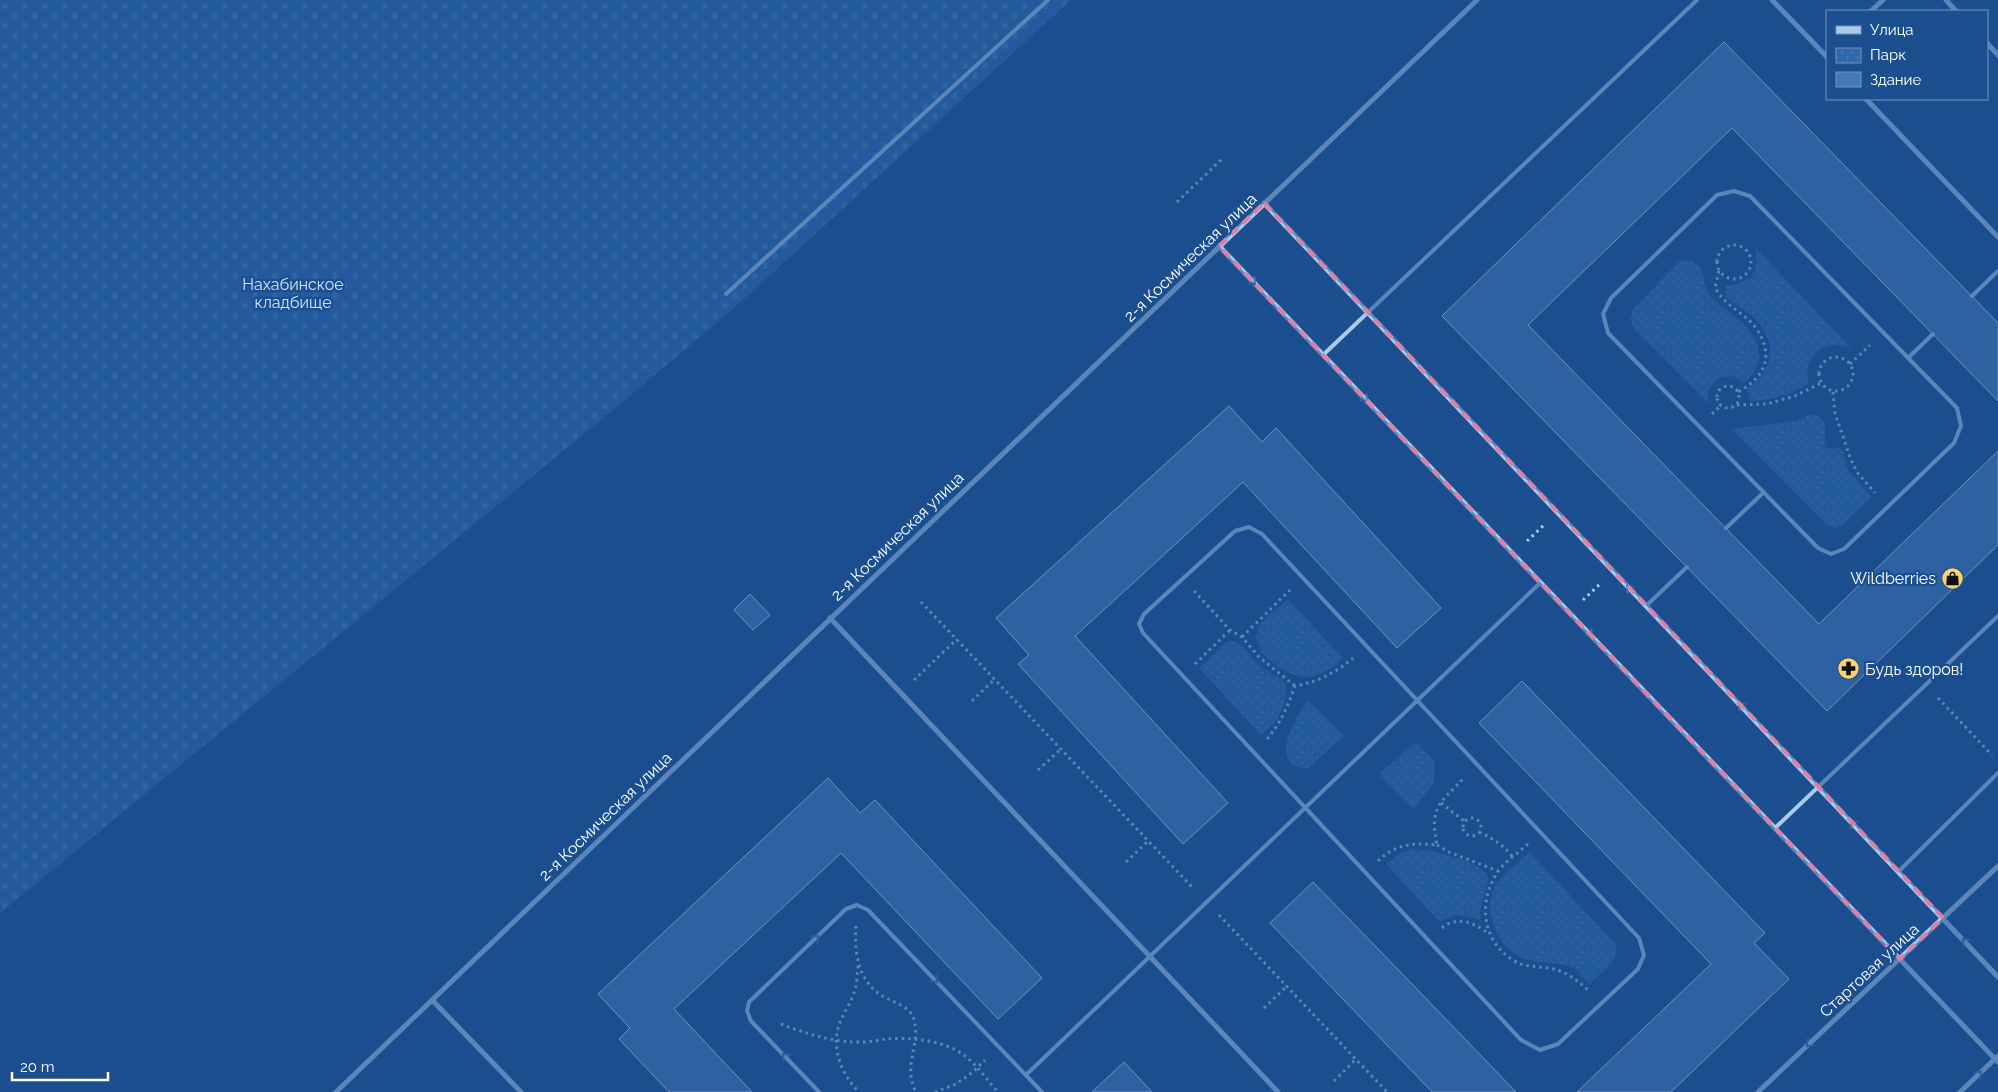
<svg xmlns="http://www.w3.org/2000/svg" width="1998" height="1092" viewBox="0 0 1998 1092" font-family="Raleway,sans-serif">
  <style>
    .cemetery { fill: url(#cemetery-stones) }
    .park { fill: url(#park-dots) }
    .building { fill: #4478b7; stroke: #cfe3fa }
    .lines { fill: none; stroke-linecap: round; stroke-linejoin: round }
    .path { stroke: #a9c9ee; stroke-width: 3; stroke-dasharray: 2.5 4; stroke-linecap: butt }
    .service { stroke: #a9c9ee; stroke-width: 4 }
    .minor { stroke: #a9c9ee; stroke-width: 5 }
    .oneway { stroke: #4674ac }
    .marked { fill: none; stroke: #dd80a5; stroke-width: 4; stroke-dasharray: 10 6; stroke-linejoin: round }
    .labels { text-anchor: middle; stroke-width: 4.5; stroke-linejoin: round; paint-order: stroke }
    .street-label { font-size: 16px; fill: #fff; stroke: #1b4f8f }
    .park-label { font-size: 16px; fill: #cfe3fa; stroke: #1b4f8f }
    .poi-label { font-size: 16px; fill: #fff; stroke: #1b4f8f; text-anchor: end }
  </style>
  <defs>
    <pattern id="cemetery-stones" width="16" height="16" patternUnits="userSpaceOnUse" patternTransform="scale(1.25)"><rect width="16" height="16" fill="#2e69ad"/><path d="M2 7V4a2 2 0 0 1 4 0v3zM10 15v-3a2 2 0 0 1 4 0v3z" fill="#4d80b9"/></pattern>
    <pattern id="park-dots" width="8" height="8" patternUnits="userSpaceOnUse" patternTransform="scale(1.25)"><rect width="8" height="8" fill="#2e69ad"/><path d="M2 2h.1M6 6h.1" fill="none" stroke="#4d80b9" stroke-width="1.8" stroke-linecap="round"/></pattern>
  </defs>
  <rect width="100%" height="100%" fill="#1b4f8f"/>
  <path class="cemetery" d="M0,0H1071L733,309L601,420L0,913Z"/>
  <path class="park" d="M1755,247L1851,348C1846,347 1840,344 1834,345C1815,345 1803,367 1809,384C1790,394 1771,401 1750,401L1747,389C1775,369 1778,341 1753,317C1745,310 1735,305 1727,298L1726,286C1752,283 1760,272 1755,247Z
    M1689,260C1710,268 1699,285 1714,300C1719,305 1726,309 1732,314C1758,334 1772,359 1744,383L1734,376L1718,378L1708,391V403L1634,329L1630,318L1634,308L1679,262Z
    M1811,414L1817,415L1825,424V446L1829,449L1839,448L1843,450L1847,469L1871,497L1841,526L1835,528L1827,525L1732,429L1796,421Z
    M1288,599L1343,658C1332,668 1322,676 1306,677C1287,678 1248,650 1258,629C1262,620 1281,606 1288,599Z
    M1233,641C1244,644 1250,656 1258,664C1266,672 1281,676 1286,685C1289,692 1280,716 1275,722C1271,726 1265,731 1261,735L1199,668L1226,642Z
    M1308,700L1344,736L1307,769C1266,764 1295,719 1308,700Z
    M1416,742L1435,762L1434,783L1414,809L1379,774Z
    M1412,849C1426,849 1482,861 1487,876C1491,886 1477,903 1481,921C1465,915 1455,913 1440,922L1386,864L1401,853Z
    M1530,852L1616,945C1619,962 1601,973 1589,984C1584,979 1579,971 1573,968C1556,960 1537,965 1520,957C1495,944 1480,905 1498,881C1507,870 1520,861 1530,852Z"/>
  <path class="building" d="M1724,42L1998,323V401L1732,128L1528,325L1819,624L1998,451V545L1827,711L1442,316Z
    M1229,406L1262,442L1276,428L1441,608L1397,648L1243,482L1131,585L1075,636L1228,803L1183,844L1018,664L1029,655L996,618Z
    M750,594L770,615L753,630L734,610Z
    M1522,681L1765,933L1754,943L1789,979L1671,1092H1577L1711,964L1479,723Z
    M828,778L860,813L875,800L1042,978L998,1019L841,853L674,1009L752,1092H669L619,1039L630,1028L598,994Z
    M1313,882L1413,985L1516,1092H1432L1270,923Z
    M1124,1062L1152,1092H1092Z"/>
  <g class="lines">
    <path class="path" d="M1177,202L1222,159
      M1717 262a17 17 0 1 1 34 0a17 17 0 1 1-34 0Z
      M1719,271L1715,287C1723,305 1744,312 1756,328C1775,356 1765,377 1738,392
      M1819 374a17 17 0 1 1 34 0a17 17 0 1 1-34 0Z
      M1850,364L1870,345
      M1717 397a11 11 0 1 1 22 0a11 11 0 1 1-22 0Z
      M1833,392L1835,413L1850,457L1857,472L1875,493
      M1737,405L1767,404L1795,396L1821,383
      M1712,414L1721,405
      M1527,541L1544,525
      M1194,591L1230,630L1242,637L1259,657L1295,686
      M1583,600L1600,584
      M921,602L1194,889
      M1242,637L1290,590
      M1195,664L1230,630
      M914,680L957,639
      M1938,698L1992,755
      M972,701L995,679
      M1267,739C1281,723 1288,706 1295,686C1318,682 1335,673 1353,658
      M1038,770L1061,749
      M1441,803L1464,821
      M1463 827a9 9 0 1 1 18 0a9 9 0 1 1-18 0Z
      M1479,832C1494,839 1503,845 1513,857
      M1528,844C1518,853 1504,862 1497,873C1478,902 1482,941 1513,960C1526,969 1543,965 1557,970C1570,974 1579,982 1589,991
      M1437,845L1449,852L1498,871
      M1378,861C1397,843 1413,843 1437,845C1429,807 1440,803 1465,777
      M1126,862L1148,841
      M1219,915L1387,1092
      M856,926C854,956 859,985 888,999C898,1004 911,1008 914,1020C921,1046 902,1065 916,1092
      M1442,928C1457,915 1474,923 1488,933
      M858,966C857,975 857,985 854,993C850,1004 843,1014 839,1025C831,1049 842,1075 859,1092
      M1264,1008L1287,986
      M781,1024C807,1034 835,1043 863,1042C871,1042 879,1040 886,1039C910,1037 941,1040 961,1053C977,1064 986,1079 998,1092
      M1334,1081L1356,1059
      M935,1092L956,1084L973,1072L985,1060"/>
    <path class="service" d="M1734,191L1750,196L1957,408L1961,426L1954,443L1844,549L1831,554L1818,548L1608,333L1603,314L1611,298L1717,195Z
      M726,294L1048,0
      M1972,296L1998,271
      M1323,355L1697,0
      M1908,358L1933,334
      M1249,527L1262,534L1639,938L1644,955L1638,969L1558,1044L1540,1050L1521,1040L1143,633L1139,624L1144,614L1235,531Z
      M1726,528L1764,492
      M1646,606L1687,567
      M1775,828L1998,616
      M1899,871L1998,773
      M1026,1075L1540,583
      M819,1092L751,1021L747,1011L749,1002L846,909L857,905L868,910L1042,1092"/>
    <path class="minor" d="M1772,0L1827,57
      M1946,0L1956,11
      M1871,11L1883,0
      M1987,43L1998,55
      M1866,99L1998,237
      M1264,203L1998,977
      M1219,246L1998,1062
      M830,618L1278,1092
      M432,1000L521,1092
      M336,1092L1477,0
      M1758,1092L1998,866
      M1960,1092L1998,1056"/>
  </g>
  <defs><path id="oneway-chevron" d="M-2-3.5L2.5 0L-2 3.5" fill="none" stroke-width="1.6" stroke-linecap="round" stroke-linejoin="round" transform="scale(1.25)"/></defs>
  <g class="oneway">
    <use href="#oneway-chevron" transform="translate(1253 282) rotate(46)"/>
    <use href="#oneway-chevron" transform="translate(1365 399) rotate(46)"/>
    <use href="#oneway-chevron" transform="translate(1477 517) rotate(46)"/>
    <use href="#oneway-chevron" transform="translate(1629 588) rotate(-134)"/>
    <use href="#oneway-chevron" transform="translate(1590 634) rotate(46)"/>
    <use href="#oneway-chevron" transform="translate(1741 705) rotate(-134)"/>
    <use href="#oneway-chevron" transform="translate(1853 823) rotate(-134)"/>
    <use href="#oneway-chevron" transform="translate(816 938) rotate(-44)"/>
    <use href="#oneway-chevron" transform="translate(1965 941) rotate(-133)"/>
    <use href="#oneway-chevron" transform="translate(935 980) rotate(46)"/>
    <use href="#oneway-chevron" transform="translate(1809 1044) rotate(137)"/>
    <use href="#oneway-chevron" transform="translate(785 1056) rotate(-133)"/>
    <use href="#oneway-chevron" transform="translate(1979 1074) rotate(-44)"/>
  </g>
  <path d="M0 0H1998V1092H0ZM1264,203L1943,918L1900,959L1219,246Z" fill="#1b4f8f" fill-opacity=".55" fill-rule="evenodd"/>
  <path class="marked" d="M1264,203L1943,918L1900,959L1219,246Z"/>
  <defs>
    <symbol id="shop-disc" viewBox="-11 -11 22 22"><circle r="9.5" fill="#ffd166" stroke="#1b4f8f"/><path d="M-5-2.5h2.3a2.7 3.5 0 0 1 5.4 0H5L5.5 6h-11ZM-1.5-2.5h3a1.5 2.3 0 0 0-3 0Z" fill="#111"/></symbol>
    <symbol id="pharmacy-disc" viewBox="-11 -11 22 22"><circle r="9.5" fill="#ffd166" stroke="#1b4f8f"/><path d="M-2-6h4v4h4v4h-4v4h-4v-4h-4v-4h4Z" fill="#111"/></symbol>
  </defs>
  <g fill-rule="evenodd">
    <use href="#shop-disc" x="1940" y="566" width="25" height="25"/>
    <use href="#pharmacy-disc" x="1836" y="656" width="25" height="25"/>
  </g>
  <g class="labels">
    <g class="street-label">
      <text transform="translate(1190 257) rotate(-44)" y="6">2-я Космическая улица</text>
      <text transform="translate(897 536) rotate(-44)" y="6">2-я Космическая улица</text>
      <text transform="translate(605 816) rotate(-44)" y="6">2-я Космическая улица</text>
      <text transform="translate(1869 970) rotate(-43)" y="6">Стартовая улица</text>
    </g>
    <g class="park-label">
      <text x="293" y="290">Нахабинское<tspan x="293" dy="18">кладбище</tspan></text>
    </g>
    <g class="poi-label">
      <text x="1936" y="584">Wildberries</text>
      <text x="1865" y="675" text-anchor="start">Будь здоров!</text>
    </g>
  </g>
  <rect x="1826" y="10" width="162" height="90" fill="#1b4f8f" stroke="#7695bc"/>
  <rect x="1836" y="26" width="25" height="8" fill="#a9c9ee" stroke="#7695bc"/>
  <text x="1870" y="35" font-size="15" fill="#ffffff">Улица</text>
  <rect x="1836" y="48" width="25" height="15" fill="url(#park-dots)" stroke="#7695bc"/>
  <text x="1870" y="60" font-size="15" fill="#ffffff">Парк</text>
  <rect x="1836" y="72" width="25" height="15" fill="#4478b7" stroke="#7695bc"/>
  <text x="1870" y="85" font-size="15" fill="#ffffff">Здание</text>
  <path d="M12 1072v8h96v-8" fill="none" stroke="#ffffff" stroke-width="2.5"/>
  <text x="20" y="1072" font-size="15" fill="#ffffff" stroke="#1b4f8f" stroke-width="4" paint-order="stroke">20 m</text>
</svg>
